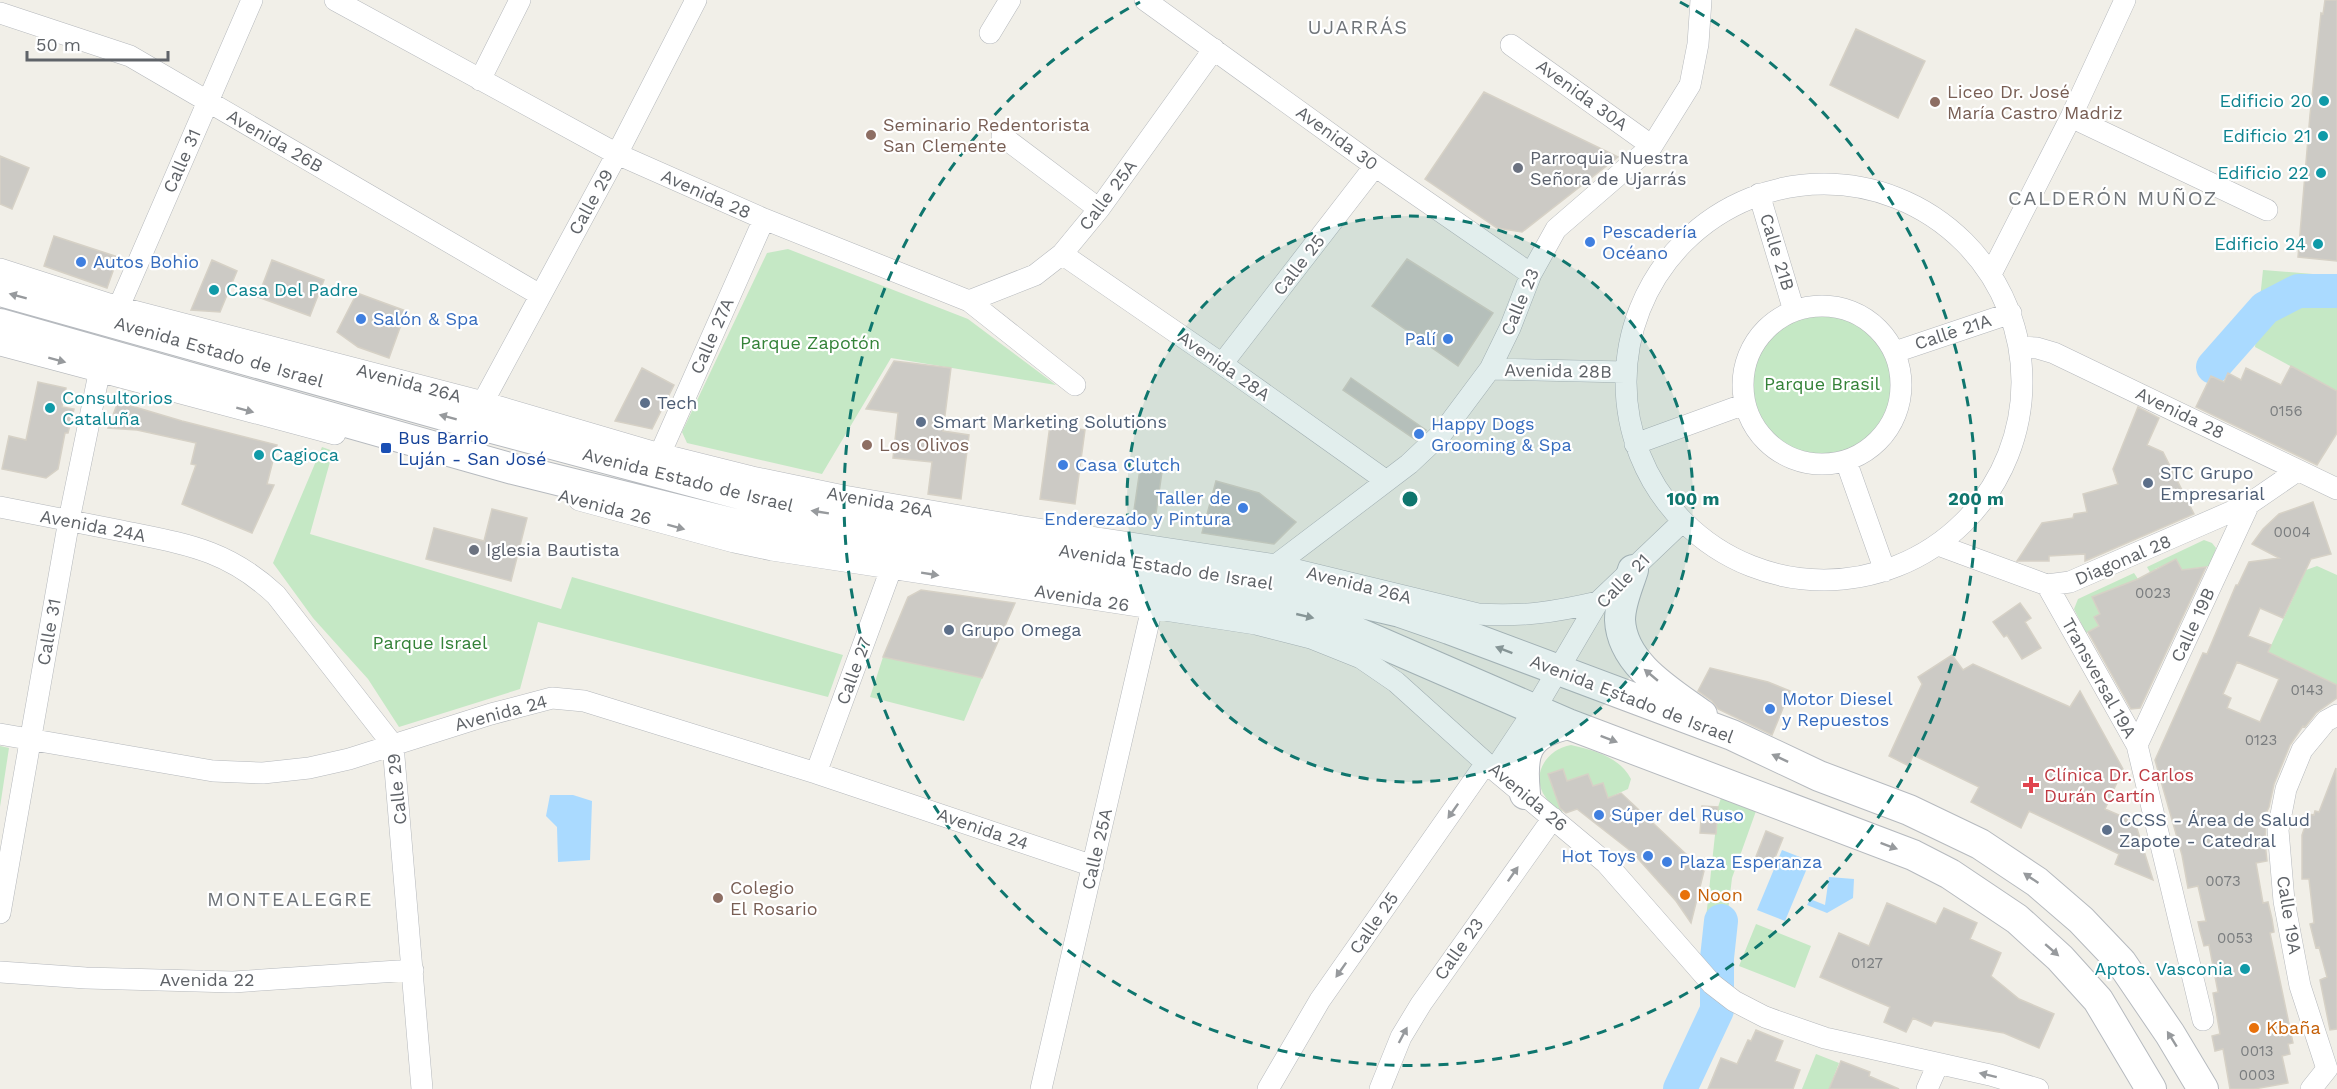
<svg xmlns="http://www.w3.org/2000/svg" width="2337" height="1089" viewBox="0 0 2337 1089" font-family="'Work Sans',sans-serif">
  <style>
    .green { fill: #c5e8c5 }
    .water { fill: #aadaff }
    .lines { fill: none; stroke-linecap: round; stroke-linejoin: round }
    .river { stroke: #aadaff; stroke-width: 34 }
    .building { fill: #cccac5; stroke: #d6d1c6; stroke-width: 1.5; fill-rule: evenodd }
    .minor-casing { stroke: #b5b8bc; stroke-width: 22 }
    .secondary-casing { stroke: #b6babf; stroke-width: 32 }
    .minor { stroke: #fff; stroke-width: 21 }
    .secondary { stroke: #fff; stroke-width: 30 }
    .oneway { fill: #979a9d }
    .ring { fill: none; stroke: #0f766e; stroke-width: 3; stroke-dasharray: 10 8 }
    .culture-dot { fill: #0f9aa8; stroke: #fff; stroke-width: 2 }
    .education-dot { fill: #8d6e63; stroke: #fff; stroke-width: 2 }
    .worship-dot { fill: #6b7280; stroke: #fff; stroke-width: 2 }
    .shop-dot { fill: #3f7fe0; stroke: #fff; stroke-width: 2 }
    .service-dot { fill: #5c6f8a; stroke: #fff; stroke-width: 2 }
    .transit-dot { fill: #1a4fb4; stroke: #fff; stroke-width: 2 }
    .health-dot { fill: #e0444e; stroke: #fff; stroke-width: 2 }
    .food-dot { fill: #e8710a; stroke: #fff; stroke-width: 2 }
    .labels { text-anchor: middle; stroke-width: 4.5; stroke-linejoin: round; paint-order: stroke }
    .number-label { font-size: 15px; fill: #7a7d7f }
    .education-label { font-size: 18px; fill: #785e54; stroke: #fff; text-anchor: start }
    .street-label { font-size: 18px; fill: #5f6368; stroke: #fff }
    .culture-label { font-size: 18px; fill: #0d838f; stroke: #fff; text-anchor: end }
    .worship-label { font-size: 18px; fill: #5b616d; stroke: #fff; text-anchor: start }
    .shop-label { font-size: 18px; fill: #366cbe; stroke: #fff; text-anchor: start }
    .park-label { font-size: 18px; fill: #348238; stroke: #fff }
    .service-label { font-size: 18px; fill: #4e5e75; stroke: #fff; text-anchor: start }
    .transit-label { font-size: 18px; fill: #164399; stroke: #fff; text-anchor: start }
    .health-label { font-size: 18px; fill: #be3a42; stroke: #fff; text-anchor: start }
    .food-label { font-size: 18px; fill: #c56008; stroke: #fff; text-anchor: start }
    .neighbourhood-label { font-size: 20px; letter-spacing: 1.5px; fill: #70757a; stroke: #fff }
    .centre { fill: #0f766e; stroke: #fff; stroke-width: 3 }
    .ring-label { font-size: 18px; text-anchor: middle; font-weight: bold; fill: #0f766e; stroke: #fff; stroke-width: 4.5; stroke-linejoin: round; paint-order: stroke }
  </style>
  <rect width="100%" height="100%" fill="#f1efe8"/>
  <path class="green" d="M788,249L968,319L1056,385L891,358L822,474L687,443L682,432L767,253Z
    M2263,270L2337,276V391L2255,347Z
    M1750 385a72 72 0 1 1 144 0a72 72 0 1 1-144 0Z
    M322,447L333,451L310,534L561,609L572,577L843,655L828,697L538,622L520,689L399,727L368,679L313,618L273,563Z
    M2204,540L2212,543L2216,548L2210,566L2182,570L2176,560L2155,569L2157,573L2152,576L2147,567Z
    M2317,566L2337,575V685L2268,652L2306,570Z
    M2134,573L2138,579L2093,597L2100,614L2094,617L2099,626L2086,633L2074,609L2078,599Z
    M883,657L982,678L964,721L870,697Z
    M1571,745C1593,750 1620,757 1631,779L1628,789L1608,798L1603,783L1593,786L1588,774L1567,781L1563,769L1549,774L1563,814C1557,809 1550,804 1546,798C1529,775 1547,749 1571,745Z
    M0,746L9,748L0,807Z
    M1721,798L1756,811L1732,878L1724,944L1725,980L1714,970L1703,946L1718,807Z
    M1756,924L1811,946L1795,988L1739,966Z
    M1816,1054L1839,1063L1829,1089H1802Z"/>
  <path class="water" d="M550,795H573L592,801L590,860L558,862L557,827L546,816Z
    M1782,850L1810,861L1785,921L1757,910Z
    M1829,877L1854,879L1853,898L1827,913L1807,905L1810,899L1825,905Z"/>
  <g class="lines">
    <path class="river" d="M2213,367L2265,308L2298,291H2337
      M1680,1089L1717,1010V958L1721,921"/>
  </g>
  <path class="building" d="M2325,0H2337V261L2298,257L2310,115L2321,13L2323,14Z
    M1856,29L1925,61L1898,118L1830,85Z
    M1484,92L1618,157L1522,232L1497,228L1425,179Z
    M0,156L29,168L12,209L0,204Z
    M54,236L118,257L107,288L44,266Z
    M1407,259L1493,313L1458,366L1372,306Z
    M212,260L237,271L220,312L191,310Z
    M272,260L324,280L310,316L258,297Z
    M357,293L406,311L389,358L358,347L337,332Z
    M894,361L951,368L943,431L969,435L961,499L928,494L932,462L893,458L898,413L866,409Z
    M2291,366L2337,391V433L2317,465L2196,407L2211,376L2224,382L2228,373L2241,380L2246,368L2281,385Z
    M642,368L674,385L652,429L615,421Z
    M1351,378L1426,430L1416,440L1343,390Z
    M38,382L66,388L62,407L74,409L68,433H65L58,469L46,478L2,469L9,436L26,440Z
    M118,402L182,421L277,445L267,484L274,485L252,533L182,504L196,465L191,464L196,443L137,430L108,428Z
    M2138,407L2159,418L2147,445L2163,452L2194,514L2085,561V554L2049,556V561H2017L2042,523L2073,518L2074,514L2087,512L2083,494L2118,484L2113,469Z
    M1050,425L1085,430L1075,504L1040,499Z
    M1141,462L1163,465L1155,520L1133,517Z
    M1216,481L1259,493L1296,522L1274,544L1202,533Z
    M2313,502L2331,554L2311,559L2283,618L2260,608L2248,636L2271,645L2268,652L2337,685V698L2316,713L2305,727L2303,726L2290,745L2274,784L2269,807L2263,820L2266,822L2265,843L2267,861L2256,863L2263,903L2268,902L2272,919L2274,932L2270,933L2293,1043L2288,1044L2290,1054L2282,1056L2288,1083L2254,1089H2230L2223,1049L2215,1051L2212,1036L2220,1034L2213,993L2218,992L2209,945L2204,946L2200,931L2198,922L2206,921L2198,886L2188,888L2182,855L2155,760L2203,653L2207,654L2236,585H2238L2249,562L2279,558L2252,544L2263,529L2279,514ZM2237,662L2279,679L2260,722L2227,708L2231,698L2223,694Z
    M492,509L527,518L511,581L426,559L434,528L484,541Z
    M2176,559L2182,570L2206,567L2140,708L2131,709L2088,632L2099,626L2094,617L2100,614L2092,597L2138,579Z
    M921,590L1015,603L982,678L883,657L908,597Z
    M2020,603L2031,618L2025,622L2041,648L2022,659L2007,635L2004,637L1993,622Z
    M1952,655L1963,670L1973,664L2070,707L2080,691L2123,769L2105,809L2135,822L2153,880L2115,864L2119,854L2029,811L2021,828L1971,802L1979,787L1913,755L1909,766L1889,756L1922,684L1918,677Z
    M1710,668L1768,682L1790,691L1772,735L1718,709L1712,701L1698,691Z
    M2336,768L2337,1029L2330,1030L2320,980L2327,977L2319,947L2316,948L2310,924L2314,923L2309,879H2302V835L2309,814L2314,815L2315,811L2319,812Z
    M1563,769L1567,781L1588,774L1593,786L1603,783L1608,798L1621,793L1704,871L1691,923L1676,901L1632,852L1577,809L1566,813L1560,808L1548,774Z
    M1702,806L1718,807L1716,834L1700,833Z
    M1766,831L1783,838L1772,865L1755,859Z
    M1887,903L1936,924L1944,908L1977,923L1970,939L2001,953L1991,976L2019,999L2054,1014L2039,1048L2004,1033L1934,1021L1931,1026L1913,1018L1906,1032L1884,1022L1890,1007L1820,977L1839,933L1869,946Z
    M1756,1030L1783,1041L1775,1061L1800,1070L1793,1089H1708L1721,1058L1737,1064L1748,1040L1751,1041Z
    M1841,1061L1870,1072L1869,1076L1899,1089H1829Z"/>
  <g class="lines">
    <defs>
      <path id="minor" d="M335,0L617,154L764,219L969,301L1075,385
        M1145,0L1375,166L1531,274
        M0,13L130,56L540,295
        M990,33L1010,0
        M1511,45L1652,146
        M480,80L520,0
        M2071,117L2267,210
        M1002,136L1099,209
        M1626 382a198 198 0 1 1 396 0a198 198 0 1 1-396 0Z
        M1759,194L1794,311
        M1062,254L1222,364L1385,480
        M0,269L118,307L483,402L660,454L752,477L844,496L1018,526L1276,565L1478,614C1523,617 1555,612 1598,602
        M1991,274L2071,117L2125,0
        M969,301L1035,275L1062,254L1099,209L1214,49
        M1743 385a79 79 0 1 1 158 0a79 79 0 1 1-158 0Z
        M114,318L252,0
        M0,345L335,434
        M2020,347L2037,348L2054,353L2337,489
        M1895,352L2011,313
        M1222,364L1375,166
        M1490,369L1625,372
        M483,402L617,154L696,0
        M1635,444L1745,404
        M660,454L764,219
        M1846,461L1885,571
        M579,500L734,542L772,550L1256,624L1311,638L1361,658L1396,682L1486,763L1606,863L1712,984L1734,1001L1765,1017L1825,1038L1990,1075L2038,1089
        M0,507C41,515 81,523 122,531C185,544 227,549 276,595L393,745L422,1089
        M1938,545L2047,585L2070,582L2249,504L2297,471
        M1276,565L1409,464L1443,432L1490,369L1510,328L1531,274L1556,229L1652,146L1690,85L1698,44L1701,0
        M2047,585L2137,745L2203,1020
        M0,734L213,771L263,773L309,768L349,759L491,714L552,698L584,701L816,773L1093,866
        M2137,745L2249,504
        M1495,769L1535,709L1598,602L1683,521
        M816,773L891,569
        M0,913L69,520L102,359
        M0,972L86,978L233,982L413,970
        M1041,1089L1152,608
        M1268,1089L1320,1000L1486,763
        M1380,1089L1401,1037L1421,1004L1553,818
        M1927,1089L1938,1064
        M2311,1089L2327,1069L2300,986L2284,901L2278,830L2286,789L2302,750L2326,721L2337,715"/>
      <path id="secondary" d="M0,291L447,416L777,504L1280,584L1400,612L1449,629L1732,735L1819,776L1909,810L1980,844L2037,882L2081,920L2121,962L2170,1034L2203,1089
        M0,324L513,469L768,532L1281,610L1333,622L1568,724L1913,855L1950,874L2017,919L2060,958L2098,1000L2151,1089
        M1633,570C1628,586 1620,603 1620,620C1622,664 1669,691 1702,715
        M1525,794C1521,754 1524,734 1568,724"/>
    </defs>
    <use href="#minor" class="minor-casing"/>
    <use href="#secondary" class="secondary-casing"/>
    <use href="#minor" class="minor"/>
    <use href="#secondary" class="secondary"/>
  </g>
  <defs><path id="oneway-solid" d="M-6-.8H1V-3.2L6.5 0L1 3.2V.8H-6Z" transform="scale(1.5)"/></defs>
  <g class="oneway">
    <use href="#oneway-solid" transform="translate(18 296) rotate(-165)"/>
    <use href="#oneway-solid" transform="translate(57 360) rotate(15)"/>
    <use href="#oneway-solid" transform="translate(245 410) rotate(15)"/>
    <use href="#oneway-solid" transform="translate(448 417) rotate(-165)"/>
    <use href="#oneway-solid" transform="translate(820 512) rotate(-171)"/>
    <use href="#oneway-solid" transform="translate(676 527) rotate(15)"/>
    <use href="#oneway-solid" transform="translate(930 574) rotate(9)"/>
    <use href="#oneway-solid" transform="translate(1305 616) rotate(13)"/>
    <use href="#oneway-solid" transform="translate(1504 650) rotate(-159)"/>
    <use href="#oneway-solid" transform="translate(1651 675) rotate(-140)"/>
    <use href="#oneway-solid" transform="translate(1609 739) rotate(21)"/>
    <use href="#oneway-solid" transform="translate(1780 758) rotate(-155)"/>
    <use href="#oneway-solid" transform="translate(1453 811) rotate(125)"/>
    <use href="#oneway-solid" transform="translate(1889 846) rotate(20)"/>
    <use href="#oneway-solid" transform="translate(1513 874) rotate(-55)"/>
    <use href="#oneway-solid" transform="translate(2031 878) rotate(-146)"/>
    <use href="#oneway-solid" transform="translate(2052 950) rotate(41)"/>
    <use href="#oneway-solid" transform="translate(1341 970) rotate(125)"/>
    <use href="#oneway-solid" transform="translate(1403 1035) rotate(-62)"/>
    <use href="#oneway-solid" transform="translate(2172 1039) rotate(-122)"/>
    <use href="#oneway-solid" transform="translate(1988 1075) rotate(-166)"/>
  </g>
  <circle cx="1410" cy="499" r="283" fill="#0f766e" fill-opacity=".12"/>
  <g class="ring">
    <circle cx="1410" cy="499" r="283"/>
    <path d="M1680 2A566 566 0 1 1 1140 2"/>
  </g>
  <g class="culture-dot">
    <circle cx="2324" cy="101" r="6"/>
    <circle cx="2323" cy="136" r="6"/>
    <circle cx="2321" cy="173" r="6"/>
    <circle cx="2318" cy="244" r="6"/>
    <circle cx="214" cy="290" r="6"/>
    <circle cx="50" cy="408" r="6"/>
    <circle cx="259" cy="455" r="6"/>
    <circle cx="2245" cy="969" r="6"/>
  </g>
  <g class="education-dot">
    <circle cx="1935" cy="102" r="6"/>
    <circle cx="871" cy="135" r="6"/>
    <circle cx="867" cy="445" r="6"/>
    <circle cx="718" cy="898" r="6"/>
  </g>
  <g class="worship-dot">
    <circle cx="1518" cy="168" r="6"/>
    <circle cx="474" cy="550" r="6"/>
  </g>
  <g class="shop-dot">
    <circle cx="1590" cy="242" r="6"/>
    <circle cx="81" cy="262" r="6"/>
    <circle cx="361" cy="319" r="6"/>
    <circle cx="1448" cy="339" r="6"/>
    <circle cx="1419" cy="434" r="6"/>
    <circle cx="1063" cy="465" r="6"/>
    <circle cx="1243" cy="508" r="6"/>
    <circle cx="1770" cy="709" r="6"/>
    <circle cx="1599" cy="815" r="6"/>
    <circle cx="1648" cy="856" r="6"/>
    <circle cx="1667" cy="862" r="6"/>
  </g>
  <g class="service-dot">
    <circle cx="645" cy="403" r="6"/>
    <circle cx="921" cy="422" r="6"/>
    <circle cx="2148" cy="483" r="6"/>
    <circle cx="949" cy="630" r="6"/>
    <circle cx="2107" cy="830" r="6"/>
  </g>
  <rect class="transit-dot" x="380" y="442" width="12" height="12" rx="3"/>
  <path class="health-dot" d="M2028 776h6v6h6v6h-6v6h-6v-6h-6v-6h6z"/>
  <g class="food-dot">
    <circle cx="1685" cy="895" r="6"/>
    <circle cx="2254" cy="1028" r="6"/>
  </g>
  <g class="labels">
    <g class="number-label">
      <text x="2286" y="416">0156</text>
      <text x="2292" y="537">0004</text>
      <text x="2153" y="598">0023</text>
      <text x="2307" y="695">0143</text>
      <text x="2261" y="745">0123</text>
      <text x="2223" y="886">0073</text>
      <text x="2235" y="943">0053</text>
      <text x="1867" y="968">0127</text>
      <text x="2257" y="1056">0013</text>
      <text x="2257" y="1080">0003</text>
    </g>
    <g class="education-label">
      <text x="1947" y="98">Liceo Dr. José<tspan x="1947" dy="21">María Castro Madriz</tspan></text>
      <text x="883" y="131">Seminario Redentorista<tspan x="883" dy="21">San Clemente</tspan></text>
      <text x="879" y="451">Los Olivos</text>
      <text x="730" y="894">Colegio<tspan x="730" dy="21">El Rosario</tspan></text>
    </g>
    <g class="street-label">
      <text transform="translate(1582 95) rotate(36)" y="6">Avenida 30A</text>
      <text transform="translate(1337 138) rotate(36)" y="6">Avenida 30</text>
      <text transform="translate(275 141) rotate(30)" y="6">Avenida 26B</text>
      <text transform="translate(182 161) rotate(-66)" y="6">Calle 31</text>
      <text transform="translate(706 194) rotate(24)" y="6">Avenida 28</text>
      <text transform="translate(1108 195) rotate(-53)" y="6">Calle 25A</text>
      <text transform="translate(591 202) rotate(-61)" y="6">Calle 29</text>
      <text transform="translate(1777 252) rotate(73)" y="6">Calle 21B</text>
      <text transform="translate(1299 265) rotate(-52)" y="6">Calle 25</text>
      <text transform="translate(1520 302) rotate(-67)" y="6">Calle 23</text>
      <text transform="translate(1953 332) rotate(-18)" y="6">Calle 21A</text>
      <text transform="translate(712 336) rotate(-66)" y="6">Calle 27A</text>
      <text transform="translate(219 352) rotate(16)" y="6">Avenida Estado de Israel</text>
      <text transform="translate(1224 366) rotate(35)" y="6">Avenida 28A</text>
      <text transform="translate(1558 371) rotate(1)" y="6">Avenida 28B</text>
      <text transform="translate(409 383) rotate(15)" y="6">Avenida 26A</text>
      <text transform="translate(2180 413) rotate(26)" y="6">Avenida 28</text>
      <text transform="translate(688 480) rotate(14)" y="6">Avenida Estado de Israel</text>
      <text transform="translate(880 502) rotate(10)" y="6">Avenida 26A</text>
      <text transform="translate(605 507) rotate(15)" y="6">Avenida 26</text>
      <text transform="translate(93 526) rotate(11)" y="6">Avenida 24A</text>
      <text transform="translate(2123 560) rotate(-23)" y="6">Diagonal 28</text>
      <text transform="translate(1166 567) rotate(9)" y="6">Avenida Estado de Israel</text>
      <text transform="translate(1623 581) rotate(-46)" y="6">Calle 21</text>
      <text transform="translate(1359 585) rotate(14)" y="6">Avenida 26A</text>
      <text transform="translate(1082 598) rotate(9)" y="6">Avenida 26</text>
      <text transform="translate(2193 625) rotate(-65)" y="6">Calle 19B</text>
      <text transform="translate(49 632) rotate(-80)" y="6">Calle 31</text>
      <text transform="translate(854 671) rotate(-70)" y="6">Calle 27</text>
      <text transform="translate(2099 678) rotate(61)" y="6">Transversal 19A</text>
      <text transform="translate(1632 699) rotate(21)" y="6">Avenida Estado de Israel</text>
      <text transform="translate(501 713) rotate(-15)" y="6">Avenida 24</text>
      <text transform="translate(397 789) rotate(-96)" y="6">Calle 29</text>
      <text transform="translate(1528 797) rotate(40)" y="6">Avenida 26</text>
      <text transform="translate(983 829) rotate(19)" y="6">Avenida 24</text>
      <text transform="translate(1097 849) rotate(-77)" y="6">Calle 25A</text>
      <text transform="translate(2289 915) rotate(81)" y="6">Calle 19A</text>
      <text transform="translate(1374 923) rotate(-55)" y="6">Calle 25</text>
      <text transform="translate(1459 949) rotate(-55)" y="6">Calle 23</text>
      <text x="207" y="986">Avenida 22</text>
    </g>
    <g class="culture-label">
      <text x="2312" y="107">Edificio 20</text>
      <text x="2311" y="142">Edificio 21</text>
      <text x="2309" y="179">Edificio 22</text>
      <text x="2306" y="250">Edificio 24</text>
      <text x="226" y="296" text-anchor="start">Casa Del Padre</text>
      <text x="62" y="404" text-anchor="start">Consultorios<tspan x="62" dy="21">Cataluña</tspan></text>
      <text x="271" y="461" text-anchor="start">Cagioca</text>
      <text x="2233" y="975">Aptos. Vasconia</text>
    </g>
    <g class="worship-label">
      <text x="1530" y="164">Parroquia Nuestra<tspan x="1530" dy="21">Señora de Ujarrás</tspan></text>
      <text x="486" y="556">Iglesia Bautista</text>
    </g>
    <g class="shop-label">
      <text x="1602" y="238">Pescadería<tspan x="1602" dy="21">Océano</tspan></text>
      <text x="93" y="268">Autos Bohio</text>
      <text x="373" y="325">Salón &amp; Spa</text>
      <text x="1436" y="345" text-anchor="end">Palí</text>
      <text x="1431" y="430">Happy Dogs<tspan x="1431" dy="21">Grooming &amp; Spa</tspan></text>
      <text x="1075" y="471">Casa Clutch</text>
      <text x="1231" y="504" text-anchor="end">Taller de<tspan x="1231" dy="21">Enderezado y Pintura</tspan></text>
      <text x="1782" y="705">Motor Diesel<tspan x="1782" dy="21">y Repuestos</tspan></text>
      <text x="1611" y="821">Súper del Ruso</text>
      <text x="1636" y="862" text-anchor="end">Hot Toys</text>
      <text x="1679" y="868">Plaza Esperanza</text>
    </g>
    <g class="park-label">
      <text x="810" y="349">Parque Zapotón</text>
      <text x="1822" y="390">Parque Brasil</text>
      <text x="430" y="649">Parque Israel</text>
    </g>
    <g class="service-label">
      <text x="657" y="409">Tech</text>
      <text x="933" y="428">Smart Marketing Solutions</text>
      <text x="2160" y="479">STC Grupo<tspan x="2160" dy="21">Empresarial</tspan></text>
      <text x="961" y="636">Grupo Omega</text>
      <text x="2119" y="826">CCSS - Área de Salud<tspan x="2119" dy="21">Zapote - Catedral</tspan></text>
    </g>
    <g class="transit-label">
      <text x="398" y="444">Bus Barrio<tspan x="398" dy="21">Luján - San José</tspan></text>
    </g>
    <g class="health-label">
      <text x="2044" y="781">Clínica Dr. Carlos<tspan x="2044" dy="21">Durán Cartín</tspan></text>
    </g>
    <g class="food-label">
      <text x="1697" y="901">Noon</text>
      <text x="2266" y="1034">Kbaña</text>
    </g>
    <g class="neighbourhood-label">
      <text x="1358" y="34">UJARRÁS</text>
      <text x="2113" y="205">CALDERÓN MUÑOZ</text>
      <text x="290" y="906">MONTEALEGRE</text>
    </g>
  </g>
  <circle cx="1410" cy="499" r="9" class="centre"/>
  <g class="ring-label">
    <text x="1693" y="505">100 m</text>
    <text x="1976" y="505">200 m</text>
  </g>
  <path d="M27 51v9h141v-9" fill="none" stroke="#5f6368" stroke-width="3"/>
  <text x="36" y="51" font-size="18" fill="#5f6368" stroke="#ffffff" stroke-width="4.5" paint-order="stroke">50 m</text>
</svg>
